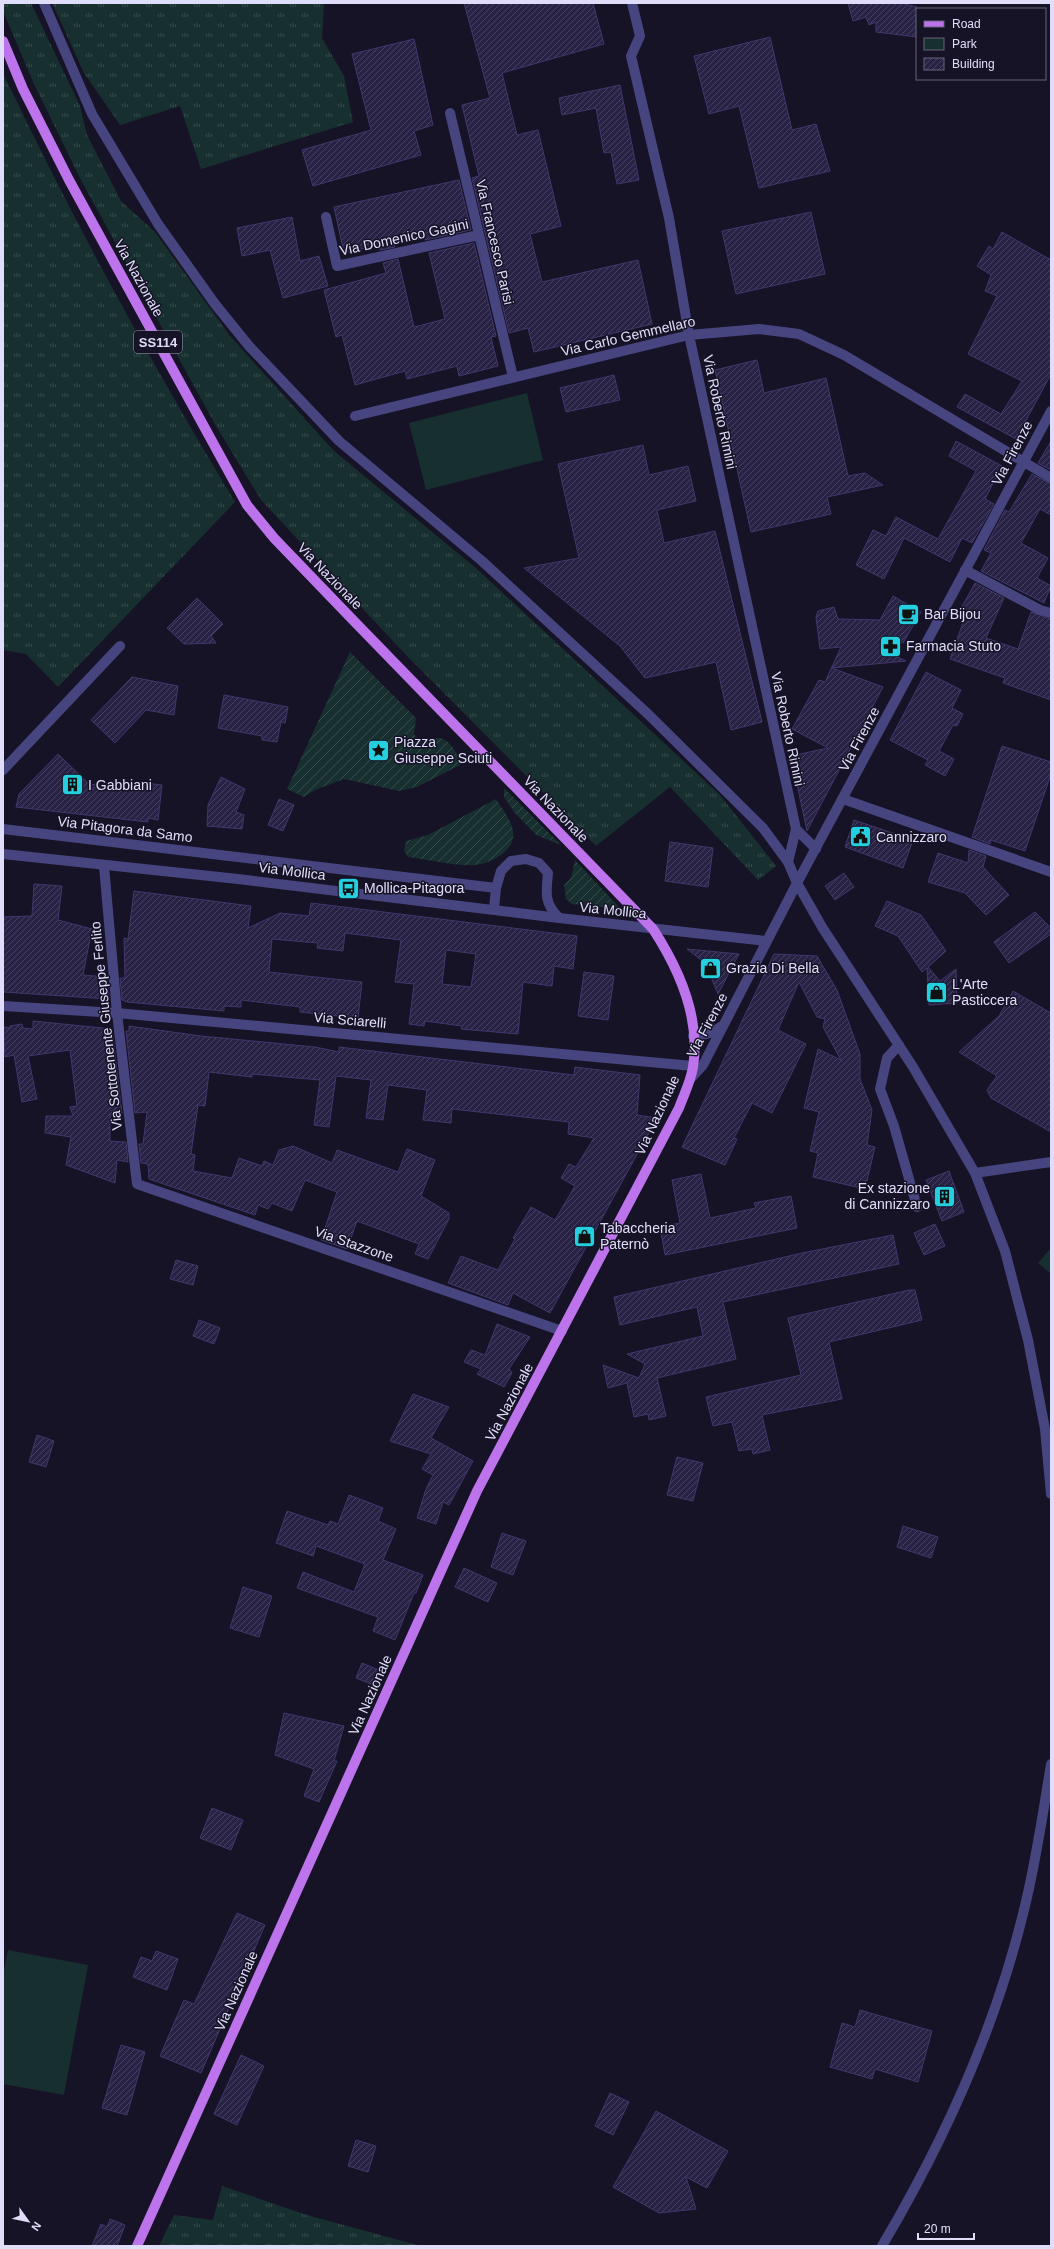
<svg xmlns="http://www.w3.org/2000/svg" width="1054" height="2249" viewBox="0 0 1054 2249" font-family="Arial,sans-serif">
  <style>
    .grass { fill: url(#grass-tufts) }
    .park { fill: #172f2e }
    .garden { fill: url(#garden-furrows) }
    .building { fill: url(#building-hatch); stroke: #41376d; fill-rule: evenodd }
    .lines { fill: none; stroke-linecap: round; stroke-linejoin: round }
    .minor { stroke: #46457f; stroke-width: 10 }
    .tertiary { stroke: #46457f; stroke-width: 10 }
    .primary { stroke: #bc73eb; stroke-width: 10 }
    .labels { text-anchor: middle; stroke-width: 3; stroke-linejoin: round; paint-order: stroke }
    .shield { fill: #161326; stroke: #a3a0ba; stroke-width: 1 }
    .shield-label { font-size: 13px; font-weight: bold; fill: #e0ddfa }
    .street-label { font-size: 14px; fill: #e0ddfa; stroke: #161326 }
    .poi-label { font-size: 14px; fill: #e0ddfa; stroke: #161326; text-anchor: start }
  </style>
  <defs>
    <pattern id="grass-tufts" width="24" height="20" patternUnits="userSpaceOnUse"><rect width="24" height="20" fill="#172f2e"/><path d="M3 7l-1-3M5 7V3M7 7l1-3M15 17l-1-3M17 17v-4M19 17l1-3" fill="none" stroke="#384d4d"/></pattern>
    <pattern id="garden-furrows" width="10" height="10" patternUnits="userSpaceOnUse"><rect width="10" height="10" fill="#172f2e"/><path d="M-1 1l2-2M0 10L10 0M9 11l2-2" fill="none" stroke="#384d4d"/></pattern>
    <pattern id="building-hatch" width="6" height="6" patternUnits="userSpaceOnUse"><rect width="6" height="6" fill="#282245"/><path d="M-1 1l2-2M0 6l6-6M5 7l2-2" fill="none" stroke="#474261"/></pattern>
  </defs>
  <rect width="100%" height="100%" fill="#161326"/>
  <path class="grass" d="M3,3H31L80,106L87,135L121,201L155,232L230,336L334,451L477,569L720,795L776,866L758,880L670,787L596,846L406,655L261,500L216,426L82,182L34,84L3,11Z
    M52,3H324L322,38L344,76L353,122L201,169L180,106L120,125L84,73Z
    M3,73C73,220 151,363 235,502L58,687L26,654L3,650Z
    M222,2186L307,2215L421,2246H159L174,2215L213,2220Z"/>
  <path class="park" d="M527,393L543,460L426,490L409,423Z
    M1051,1248V1274L1038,1263Z
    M8,1950L88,1965L64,2095L3,2084V1975Z"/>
  <path class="garden" d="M350,652L416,718L414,734L419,741C428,742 431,738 437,738C450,737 457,755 462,764L417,787L399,791L344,779L315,790L304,797L287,789Z
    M504,788L561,845L536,835L514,812L504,797Z
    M496,799C509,819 525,837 501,855C493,860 485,864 475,865C460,867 425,859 408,857L404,851L406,841L428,835Z
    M575,860L621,909L572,904L566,899L564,885L571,878Z"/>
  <path class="building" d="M464,3H593L604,44L502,73L517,135L538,130L561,226L530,234L542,282L638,260L652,324L534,352L528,328L509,333L472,178L479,176L462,105L490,98Z
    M848,3H901L917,7V37L876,32V22L869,25L866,17L853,21Z
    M770,37L792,130L816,124L830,171L759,188L739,106L709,114L694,56Z
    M414,39L433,125L414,131L421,155L313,186L302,150L371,130L352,54Z
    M620,85L639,180L617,184L611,152L604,153L596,108L562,115L559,98Z
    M459,180L471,230L425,240V238L394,244L395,247L380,250L379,245L344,253L334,207Z
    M811,212L825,274L736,294L722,231Z
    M292,217L300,261L319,256L328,286L283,298L270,250L242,256L237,228Z
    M1002,232L1051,260V374L1016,439L957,407L965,394L1001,414L1022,381L968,354L997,296L985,291L991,275L977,266L989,246L993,249Z
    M474,243L496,336L491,337L498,366L459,376L457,366L407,379L405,371L355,385L342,335L336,337L324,290L386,273L383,263L398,259L414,327L445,319L429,253Z
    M757,360L764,393L826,378L848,476L865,473L883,485L827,497L831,514L751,532L715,370Z
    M614,375L620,400L566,412L560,388Z
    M956,441L1002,466L985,499L994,504L972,543L962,538L950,562L904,538L884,579L856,565L873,530L886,536L896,517L938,539L976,471L949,456Z
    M1051,441V470L1038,463Z
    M643,445L649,475L688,466L696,501L657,510L664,543L715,531L762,722L731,730L716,662L645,678L620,646L524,568L579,558L558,464Z
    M1032,474L1051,484V515L1040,509L1021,543L1048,558L1037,578L1051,586L1044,603L981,571L991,553L984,550L1005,510L1009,512Z
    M975,583L1004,598L986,638L1018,649L1031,612L1051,619V700L1003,683L1005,678L950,659L966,614L959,612Z
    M893,596L921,612L903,643L889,638L883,650L906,661L832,668L883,687L807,831L791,756L828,748L792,729L819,680L825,682L841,647L820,649L816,617L818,611L834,607L838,619L880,620Z
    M197,598L223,624L211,636L216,643L184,644L167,628Z
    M926,672L961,690L952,708L963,714L957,726L953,725L939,751L954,759L945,776L925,765L928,760L890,740Z
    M132,677L178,686L174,715L146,710L115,743L91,720Z
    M224,695L288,707L285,723L281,722L277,742L262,740V736L218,728Z
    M1002,746L1051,762V774L1025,851L991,840L990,844L972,837Z
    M58,754L89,784L136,789L137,782L162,785L158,820L148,818V822L16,807L19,794Z
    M221,777L245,789L236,812L244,815L242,829L207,826L208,805Z
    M279,799L294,805L283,831L268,825Z
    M854,820L913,840L903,868L845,847Z
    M670,842L713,848L708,887L665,881Z
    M969,850L986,856L983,867L1009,895L986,915L965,893L928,882L938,853L968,863Z
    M844,873L854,887L835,900L825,886Z
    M34,884L62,886L58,920L92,929L83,975L107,977L109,999L3,992V917L32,916Z
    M134,891L251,906L248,928L280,913L309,916L311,903L577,936L573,969L554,966L552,986L523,982L518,1034L461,1029L462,1026L425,1021L424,1026L409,1024L414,984L395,982L401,940L345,933L343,951L317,948L318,943L272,939L269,972L362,982L358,1018L300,1012V1007L241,1000V1007L224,1006V1011L127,1002L122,1000L120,978H125L124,938L128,939ZM446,950L476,954L471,987L442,984Z
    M887,901L921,915L946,951L928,967L940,981L956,969L957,1003L929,1005L927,968L922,972L898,936L875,926Z
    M1035,912L1051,928V934L1009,963L994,942Z
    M687,949L739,954L718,994L705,963Z
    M774,954L817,956L837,990L860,1054V1079L872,1110L867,1145L875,1147L865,1189L813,1177L818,1153L810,1151L819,1112L804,1108L818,1049L841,1060L823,1027L825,1019L817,1017L799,982L778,1030L806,1044L772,1113L752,1103L734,1138L737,1139L725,1165L682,1147Z
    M584,972L614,976L608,1020L578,1016Z
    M1013,991L1051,1013V1132L991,1098L987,1090L997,1076L959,1052L999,1016Z
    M33,1021L112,1029L122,1114L110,1115V1141L126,1142L128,1162L117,1160L115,1183L66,1165L71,1137L45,1133L46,1116H73L70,1107L77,1106L70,1050L28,1056L37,1099L22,1102L14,1055L5,1057L3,1027L10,1028V1026L22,1024L23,1028L33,1029Z
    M129,1026L201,1036L315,1047L339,1052V1047L574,1075L575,1067L640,1075L637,1115L657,1118L550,1313L513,1293L508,1305L448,1283L461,1256L498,1270L515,1239L513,1238L531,1207L555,1220L575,1186L561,1178L569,1164L576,1167L594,1138L568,1134L569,1122L452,1109L451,1123L423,1120L427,1090L388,1085L383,1120L366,1118L371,1080L336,1076L329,1127L314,1125L320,1080L252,1074V1077L209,1072L205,1106L198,1105L191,1154L195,1155L193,1171L232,1178L239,1158L262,1166L264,1161L273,1165L279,1150L293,1146L332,1163L337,1150L398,1172L407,1149L435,1160L421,1196L449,1213V1219L428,1259L415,1254L419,1244L357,1221L347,1249L321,1240L337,1192L305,1180L292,1211L272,1203L268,1209L258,1205L255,1215L149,1179L148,1164L141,1163L139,1144H143L147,1112L135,1113L126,1031H129Z
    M949,1171L964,1212L942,1221L926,1180Z
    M701,1174L710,1218L756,1208L754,1203L791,1196L797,1228L665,1255L660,1227L680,1223L672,1180Z
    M935,1224L945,1246L924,1255L914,1233Z
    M893,1235L899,1264L723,1302L736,1359L657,1378L666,1416L649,1420L648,1414L634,1417L627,1383L608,1388L603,1365L639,1378L645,1364L627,1354L703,1336L697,1307L620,1325L614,1297L802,1253Z
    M176,1260L198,1266L193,1285L170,1279Z
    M909,1290H915L922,1320L829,1342L842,1399L762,1415L770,1450L753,1454L752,1449L739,1451L732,1422L713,1426L706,1397L801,1375L788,1318Z
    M199,1320L220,1328L214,1344L193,1336Z
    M497,1324L530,1337L509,1369L512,1373L504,1387L477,1374L481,1369L464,1362L471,1350L485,1355Z
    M413,1394L449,1407L431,1438L473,1461L449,1505L443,1502L436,1524L417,1518L426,1489L433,1475L422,1469L431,1454L390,1441Z
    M37,1435L54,1441L46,1467L29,1462Z
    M677,1457L703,1463L693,1501L667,1495Z
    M349,1495L383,1508L378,1521L396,1529L383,1560L423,1575L416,1593H414L395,1640L373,1631L378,1617L297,1588L303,1572L354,1592L365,1564L316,1546L313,1556L276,1543L287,1511L328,1525L330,1521L338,1524Z
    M903,1526L938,1537L931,1558L897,1547Z
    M502,1533L526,1541L513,1575L491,1567Z
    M464,1568L497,1583L488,1602L455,1587Z
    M243,1587L272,1596L259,1637L230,1628Z
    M362,1663L381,1671L376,1686L356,1678Z
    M284,1713L344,1726L334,1761H337L319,1802L304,1796L314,1769L275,1755Z
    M212,1808L243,1820L231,1850L200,1838Z
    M237,1913L265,1925L201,2073L160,2056L184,2000L194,2004Z
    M156,1951L178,1959L167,1990L133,1977L141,1957L152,1961Z
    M860,2010L932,2031L918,2082L875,2069L872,2079L830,2067L842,2023L855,2027Z
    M121,2045L145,2052L127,2115L102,2108Z
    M241,2055L264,2066L237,2125L214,2114Z
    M610,2093L629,2102L613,2135L595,2126Z
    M656,2111L728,2151L707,2188L686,2177L696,2209L659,2213L613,2187Z
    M356,2140L376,2146L368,2172L348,2166Z
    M110,2219L125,2225L117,2246H92L101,2224L107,2227Z"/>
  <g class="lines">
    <path class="minor" d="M632,3L640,36L631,56L669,218L689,335L796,829L788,862
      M450,113L513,377
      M326,217L337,266L479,235
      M355,416L689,335L759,329L799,334L844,355L1051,478
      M965,570L1040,610L1051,613
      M3,770L120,646
      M843,799L1051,872
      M3,829L496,888L494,909
      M796,829L816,849
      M104,866L117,1013L137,1184L562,1331
      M797,883L822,927L913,1067L975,1173L1005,1251L1028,1340L1045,1429L1051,1494
      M496,888L501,871L511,861L526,859L539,863L548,873C546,893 544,903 559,918
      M3,1006L117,1013L693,1066
      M899,1045L887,1058L880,1089L894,1126L917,1207
      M975,1173L1051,1162
      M882,2246C943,2143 996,2026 1024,1910C1036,1862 1043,1813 1051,1764"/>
    <path class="tertiary" d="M44,3L92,114L158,224L215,304L249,346L339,441L482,561L649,715L763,828L788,862L797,883
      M3,854L238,879L559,918L767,941
      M693,1036C705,1036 713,1033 722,1026
      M690,1079L703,1065L797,883L1051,411"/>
    <path class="primary" d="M3,41L23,89L69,180L247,505L274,538L350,617L653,929C679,969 701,1018 693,1067C691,1081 684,1094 679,1108L477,1491L137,2246"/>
  </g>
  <defs>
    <symbol id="cafe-square" viewBox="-11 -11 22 22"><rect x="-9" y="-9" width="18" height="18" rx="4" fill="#24d0e0" stroke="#161326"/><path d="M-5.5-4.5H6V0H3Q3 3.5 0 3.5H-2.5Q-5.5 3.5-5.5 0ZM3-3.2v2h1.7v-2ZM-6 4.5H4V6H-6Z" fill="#111"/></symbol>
    <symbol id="pharmacy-square" viewBox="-11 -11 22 22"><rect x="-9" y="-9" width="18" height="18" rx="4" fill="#24d0e0" stroke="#161326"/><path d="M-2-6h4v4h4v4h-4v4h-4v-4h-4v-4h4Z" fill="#111"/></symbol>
    <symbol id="sight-square" viewBox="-11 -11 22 22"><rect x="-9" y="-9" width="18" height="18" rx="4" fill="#24d0e0" stroke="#161326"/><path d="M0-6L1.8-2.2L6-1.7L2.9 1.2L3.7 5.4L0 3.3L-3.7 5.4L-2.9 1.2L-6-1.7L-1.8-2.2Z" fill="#111"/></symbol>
    <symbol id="building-square" viewBox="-11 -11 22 22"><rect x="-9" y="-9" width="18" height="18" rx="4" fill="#24d0e0" stroke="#161326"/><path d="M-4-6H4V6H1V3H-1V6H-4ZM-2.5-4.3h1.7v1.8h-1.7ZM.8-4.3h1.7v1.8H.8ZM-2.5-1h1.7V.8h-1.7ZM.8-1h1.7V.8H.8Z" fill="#111"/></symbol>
    <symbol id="civic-square" viewBox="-11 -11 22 22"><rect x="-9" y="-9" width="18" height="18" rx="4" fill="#24d0e0" stroke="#161326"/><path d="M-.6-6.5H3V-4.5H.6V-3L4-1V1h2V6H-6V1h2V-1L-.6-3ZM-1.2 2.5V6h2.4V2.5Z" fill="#111"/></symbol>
    <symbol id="bus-square" viewBox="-11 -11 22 22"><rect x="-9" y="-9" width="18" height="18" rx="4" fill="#24d0e0" stroke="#161326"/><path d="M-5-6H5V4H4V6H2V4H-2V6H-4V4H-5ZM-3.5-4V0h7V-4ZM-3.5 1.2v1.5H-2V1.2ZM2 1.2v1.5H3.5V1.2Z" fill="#111"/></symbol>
    <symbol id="shop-square" viewBox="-11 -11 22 22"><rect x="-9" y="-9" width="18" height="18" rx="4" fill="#24d0e0" stroke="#161326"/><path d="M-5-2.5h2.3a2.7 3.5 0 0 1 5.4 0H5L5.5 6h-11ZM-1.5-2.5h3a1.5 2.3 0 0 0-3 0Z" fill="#111"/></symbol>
  </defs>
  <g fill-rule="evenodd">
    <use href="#cafe-square" x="896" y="602" width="25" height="25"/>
    <use href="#pharmacy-square" x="878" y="634" width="25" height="25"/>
    <use href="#sight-square" x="366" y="738" width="25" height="25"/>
    <use href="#building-square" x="60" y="772" width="25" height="25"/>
    <use href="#civic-square" x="848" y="824" width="25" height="25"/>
    <use href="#bus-square" x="336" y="876" width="25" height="25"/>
    <use href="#shop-square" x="698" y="956" width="25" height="25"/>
    <use href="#shop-square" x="924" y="980" width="25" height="25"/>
    <use href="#building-square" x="932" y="1184" width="25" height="25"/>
    <use href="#shop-square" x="572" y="1224" width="25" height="25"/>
  </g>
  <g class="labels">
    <rect class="shield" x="134" y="331" width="48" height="22" rx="3"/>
    <g class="shield-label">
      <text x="158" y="347">SS114</text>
    </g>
    <g class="street-label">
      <text transform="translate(404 237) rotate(-12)" y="5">Via Domenico Gagini</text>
      <text transform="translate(495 242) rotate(77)" y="5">Via Francesco Parisi</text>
      <text transform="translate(139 278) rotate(61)" y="5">Via Nazionale</text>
      <text transform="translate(628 336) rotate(-13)" y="5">Via Carlo Gemmellaro</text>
      <text transform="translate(720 412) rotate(78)" y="5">Via Roberto Rimini</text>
      <text transform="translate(1012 453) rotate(-62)" y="5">Via Firenze</text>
      <text transform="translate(330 576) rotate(46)" y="5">Via Nazionale</text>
      <text transform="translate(788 729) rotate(78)" y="5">Via Roberto Rimini</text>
      <text transform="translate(859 739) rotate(-62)" y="5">Via Firenze</text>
      <text transform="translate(556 809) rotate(46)" y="5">Via Nazionale</text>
      <text transform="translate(125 829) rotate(7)" y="5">Via Pitagora da Samo</text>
      <text transform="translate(292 871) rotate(7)" y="5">Via Mollica</text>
      <text transform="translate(613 910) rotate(6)" y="5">Via Mollica</text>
      <text transform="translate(350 1020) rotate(5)" y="5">Via Sciarelli</text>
      <text transform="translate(707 1025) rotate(-62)" y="5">Via Firenze</text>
      <text transform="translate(106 1026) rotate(-96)" y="5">Via Sottotenente Giuseppe Ferlito</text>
      <text transform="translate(657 1115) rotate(-65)" y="5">Via Nazionale</text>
      <text transform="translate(354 1244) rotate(19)" y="5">Via Stazzone</text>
      <text transform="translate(509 1402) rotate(-62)" y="5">Via Nazionale</text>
      <text transform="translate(370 1695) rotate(-66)" y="5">Via Nazionale</text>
      <text transform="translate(236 1991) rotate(-66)" y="5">Via Nazionale</text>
    </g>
    <g class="poi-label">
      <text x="924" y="619">Bar Bijou</text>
      <text x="906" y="651">Farmacia Stuto</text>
      <text x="394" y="747">Piazza<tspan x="394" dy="16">Giuseppe Sciuti</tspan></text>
      <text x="88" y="790">I Gabbiani</text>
      <text x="876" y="842">Cannizzaro</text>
      <text x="364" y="893">Mollica-Pitagora</text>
      <text x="726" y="973">Grazia Di Bella</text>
      <text x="952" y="989">L'Arte<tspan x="952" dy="16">Pasticcera</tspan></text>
      <text x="930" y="1193" text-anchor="end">Ex stazione<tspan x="930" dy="16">di Cannizzaro</tspan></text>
      <text x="600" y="1233">Tabaccheria<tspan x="600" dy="16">Paternò</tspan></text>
    </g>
  </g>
  <rect width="1054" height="2249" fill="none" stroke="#e0ddfa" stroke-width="8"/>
  <rect x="916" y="8" width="130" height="72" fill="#161326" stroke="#67647b"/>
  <rect x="924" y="21" width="20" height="6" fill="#bc73eb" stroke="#67647b"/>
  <text x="952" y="28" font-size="12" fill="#e0ddfa">Road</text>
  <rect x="924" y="38" width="20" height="12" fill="#172f2e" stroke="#67647b"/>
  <text x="952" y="48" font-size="12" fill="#e0ddfa">Park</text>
  <rect x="924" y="58" width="20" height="12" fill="url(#building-hatch)" stroke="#67647b"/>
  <text x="952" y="68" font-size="12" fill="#e0ddfa">Building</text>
  <g transform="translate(28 2221) rotate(123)" stroke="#161326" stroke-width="3" paint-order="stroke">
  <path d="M0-3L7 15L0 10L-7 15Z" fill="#e0ddfa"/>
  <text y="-6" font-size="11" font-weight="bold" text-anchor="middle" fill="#e0ddfa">N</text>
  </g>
  <path d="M918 2233v6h56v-6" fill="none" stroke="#e0ddfa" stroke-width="2"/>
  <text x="924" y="2233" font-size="12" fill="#e0ddfa" stroke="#161326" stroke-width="3" paint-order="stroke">20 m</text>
</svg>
